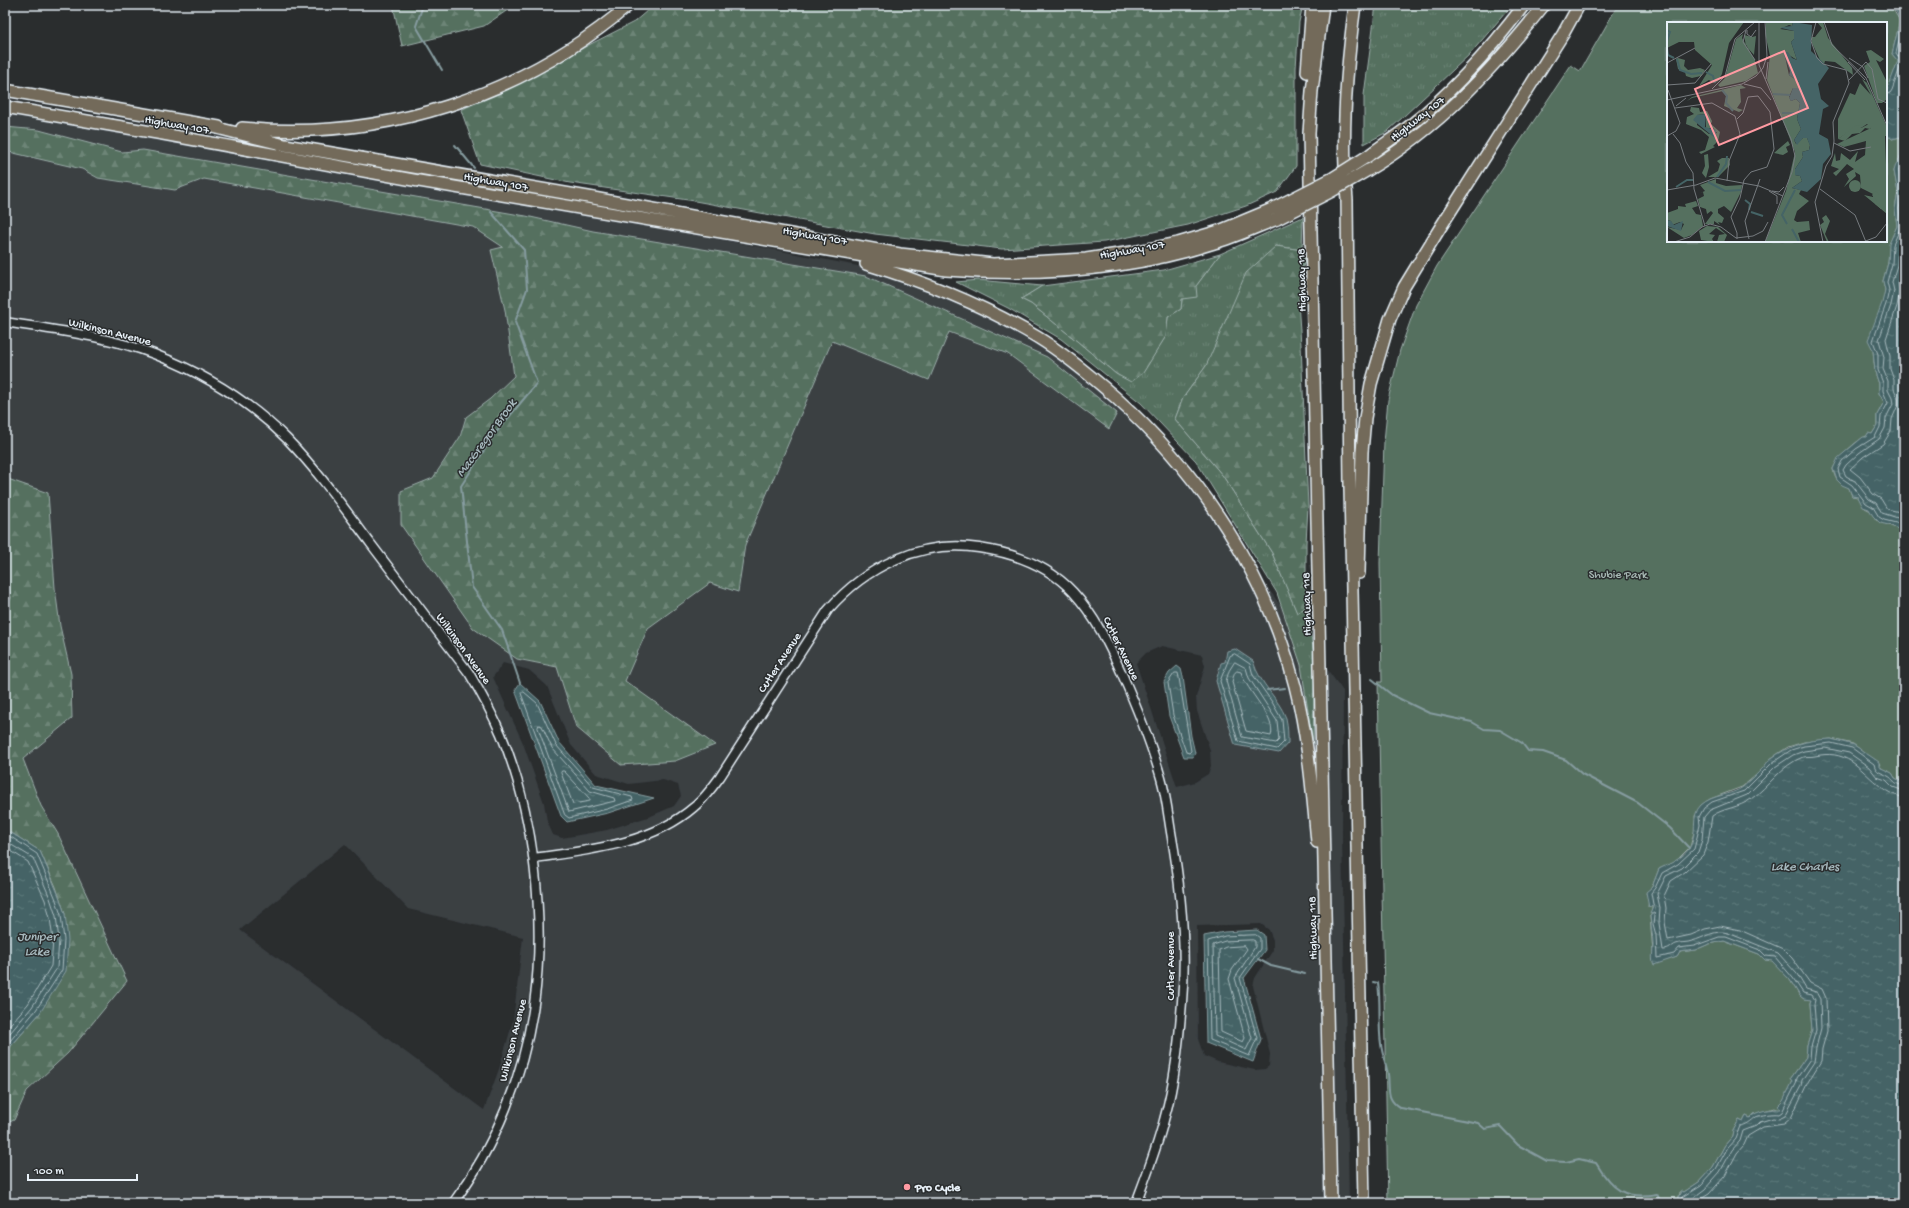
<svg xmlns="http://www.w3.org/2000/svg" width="1909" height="1208" viewBox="0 0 1909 1208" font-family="'Gochi Hand',sans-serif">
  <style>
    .built { fill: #3a3f43; fill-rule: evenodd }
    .grass { fill: url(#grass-tufts); stroke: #9eb0ac }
    .forest { fill: url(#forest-firs); stroke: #9eb0ac }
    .green { fill: #55705f; stroke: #9eb0ac }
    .water { fill: url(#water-ripples); stroke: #869ca0 }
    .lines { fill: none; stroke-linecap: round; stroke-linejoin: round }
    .shore { stroke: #a7b9be; stroke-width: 1 }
    .stream { stroke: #869ca0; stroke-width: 2 }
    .tertiary-casing { stroke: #e8f1f8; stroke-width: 11 }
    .motorway-casing { stroke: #e8f1f8; stroke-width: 14 }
    .tertiary { stroke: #2a2d2e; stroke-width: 8 }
    .motorway { stroke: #736b5a; stroke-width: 11 }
    .motorway-bridge-casing { stroke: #e8f1f8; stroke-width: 14; stroke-linecap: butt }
    .motorway-bridge { stroke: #736b5a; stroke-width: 11 }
    .poi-dot { fill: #ff9aa2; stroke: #2a2d2e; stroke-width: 1.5 }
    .labels { text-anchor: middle; stroke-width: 3; stroke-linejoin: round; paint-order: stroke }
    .street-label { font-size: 12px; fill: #e8f1f8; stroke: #2a2d2e }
    .park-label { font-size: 12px; fill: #a6b7b3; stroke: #2a2d2e }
    .poi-label { font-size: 12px; font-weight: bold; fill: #e8f1f8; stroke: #2a2d2e; text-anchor: start }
    .water-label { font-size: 13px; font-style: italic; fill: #a7b9be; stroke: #2a2d2e }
    .inset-river { fill: none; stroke: #456466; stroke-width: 2 }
    .inset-road { fill: none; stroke: #767b7f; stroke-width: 1 }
    .view { fill: #ff9aa2; fill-opacity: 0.15; stroke: #ff9aa2; stroke-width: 2 }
    .inset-edge { fill: none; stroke: #e8f1f8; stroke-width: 2 }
  </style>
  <defs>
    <pattern id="grass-tufts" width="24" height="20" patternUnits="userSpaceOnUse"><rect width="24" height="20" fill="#55705f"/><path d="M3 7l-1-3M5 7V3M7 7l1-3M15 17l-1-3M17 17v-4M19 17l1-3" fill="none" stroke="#6d8577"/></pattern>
    <pattern id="forest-firs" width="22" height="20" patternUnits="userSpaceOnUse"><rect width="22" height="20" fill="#55705f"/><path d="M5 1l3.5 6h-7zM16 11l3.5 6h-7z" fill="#6d8577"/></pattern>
    <pattern id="water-ripples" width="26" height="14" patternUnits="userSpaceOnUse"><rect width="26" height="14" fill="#456466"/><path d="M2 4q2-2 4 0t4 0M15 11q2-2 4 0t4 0" fill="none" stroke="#607b7d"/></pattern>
  </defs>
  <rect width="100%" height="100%" fill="#2a2d2e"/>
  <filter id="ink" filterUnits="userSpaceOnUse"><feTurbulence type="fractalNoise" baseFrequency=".025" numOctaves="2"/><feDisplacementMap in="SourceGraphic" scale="8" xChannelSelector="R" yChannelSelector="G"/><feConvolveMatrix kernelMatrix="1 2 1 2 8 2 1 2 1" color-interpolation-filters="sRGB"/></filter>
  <g filter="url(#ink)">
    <path class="built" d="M5,99L924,279L1099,377L1210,509L1343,691L1342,837L1349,1203H5V1124L14,1120L27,1091L68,1053L127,981L58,834L41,806L23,759L72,718L73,703L71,674L60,626L55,588L48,493L5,478V151L82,169L98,178L175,190L204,179L474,227L504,247L491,251L505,310L514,376L490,399L466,417L460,437L433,478L401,491L517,659L557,667L576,727L675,761L715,745L625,681L648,628L710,583L738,592L745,545L832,341L929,380L949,332L1008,354L1109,428L1047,357L866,276L593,231L526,216L143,150L122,152L39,130L5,127ZM1162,646L1202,655L1205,666L1196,697L1197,711L1210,750L1211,766L1208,774L1195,782L1177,787L1136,663L1146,653ZM1235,649L1253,661L1257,673L1275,700L1221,663L1225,662L1229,651ZM503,663L529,670L547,686L571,745L596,774L629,784L663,780L678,785L681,796L674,806L651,816L607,830L562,838L553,835L547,821L544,803L523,743L493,677ZM345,844L408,909L523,937L513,1021L499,1069L484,1110L240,930ZM1261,924L1269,930L1273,940V950L1255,978L1253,986L1270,1054L1269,1066L1265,1069L1255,1070L1218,1062L1204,1056L1198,1039L1197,926Z"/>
    <path class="grass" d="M1376,5H1512L1470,54L1387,132L1364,144V95Z
      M1303,217L1302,250L1276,246L1206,366L1183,398L1175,419L1223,476L1272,553L1297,612L1306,607L1315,659L1313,744L1301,665L1277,593L1196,461L1141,403L1061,339L1008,308L956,282L978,280L1042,286L1021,299L1031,304L1077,341L1116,374L1131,381L1143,372L1166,336L1168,317L1181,309L1182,299L1196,286L1220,254Z"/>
    <path class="forest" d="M393,5H515L484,26L402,46Z
      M654,5H1303L1299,22L1296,68V166L1277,192L1246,206L1188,225L1104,242L1002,249L875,234L695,201L570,183L480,164L461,110L634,22Z
      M5,127L39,130L122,152L143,150L526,216L593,231L866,276L1047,357L1117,413L1109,429L1008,354L949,332L929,380L832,341L745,545L738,592L710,583L648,628L625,681L715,745L675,761L621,765L576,727L557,667L517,659L473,628L401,525V491L433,478L460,437L466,417L490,399L514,376L505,310L491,250L503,247L473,227L204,179L175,190L98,178L82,169L5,151Z
      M1276,246L1302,250L1305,262L1301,271V286L1298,302L1301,345L1308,506L1306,543V607L1297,613L1272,553L1223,476L1175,419L1183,398L1206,366L1246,273Z
      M1220,254L1196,286L1197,297L1182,299L1181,309L1168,317L1166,336L1143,373L1131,382L1116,374L1077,341L1031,304L1021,299L1042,286L1164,270Z
      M5,478L48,493L55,588L60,626L71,674L72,718L23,759L41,806L58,834L127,981L68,1053L27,1091L14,1120L5,1124V1053L40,1013L65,914L56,887L40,851L13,834L5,831V610L11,598L5,570Z"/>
    <path class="green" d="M1618,5H1894V11L1900,21L1892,54L1898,61L1886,95V23H1668V241H1886V138L1890,137L1892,139L1900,137L1903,140L1900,159L1894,171L1898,192L1895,209L1897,226L1890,242L1888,263L1883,281L1885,290L1883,303L1869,339L1873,350L1875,372L1879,384V393L1884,402L1877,415V426L1872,434C1860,436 1838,457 1833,469C1836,484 1840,481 1849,488L1852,496L1858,497L1865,508L1871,511L1876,520L1898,529L1901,528L1904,531V737C1901,743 1904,773 1904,783L1895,778L1892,773L1878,767L1880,764L1853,744L1831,739L1804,742L1788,747L1770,759L1761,771L1742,787L1710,799L1701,805L1695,816L1696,825L1690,847L1676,861L1659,869L1652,887L1646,893L1649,899L1648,907H1651L1652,905V914L1654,913L1650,916L1654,964L1677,957L1680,952L1695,950L1709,944L1724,941L1759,954L1765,960H1772L1790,980L1800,996L1804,999H1811L1810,1003L1812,1030L1807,1046L1806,1057L1791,1078L1793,1081L1780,1109L1778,1110L1774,1108L1754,1114L1750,1118L1746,1116L1743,1122L1739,1120L1733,1131L1732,1137L1725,1145L1713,1167L1699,1182L1684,1192L1679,1193L1676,1203H1388L1378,682H1382L1380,563L1384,442L1388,400L1400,350L1416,305L1437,266L1571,65L1580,71Z"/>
    <path class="water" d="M1894,5H1904V531L1901,528L1898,529L1889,525L1880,523L1873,516L1869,509L1863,507L1858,497L1852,496L1849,488L1842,485L1837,480L1833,469L1838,458L1863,437H1866L1868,433L1872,434L1877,426V415L1884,402L1879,393V384L1875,372L1873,350L1868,340L1882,303L1885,290L1883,281L1888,263L1889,244L1897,226L1895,209L1898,193L1894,171L1896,164L1900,159L1903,140L1900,137L1892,139L1890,137L1886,138V93L1898,61L1892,54L1900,21L1896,11H1894Z
      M1235,649L1253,661C1260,685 1278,697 1286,718C1288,726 1288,736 1288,743L1279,753L1235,745L1216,681L1221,663L1225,662L1227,651Z
      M1177,666L1181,669L1183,677L1191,736L1195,753L1193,757H1184L1169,716L1164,682L1169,673Z
      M520,683L540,701L559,742L596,785L654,798L608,813L567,822L561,816L515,690Z
      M1831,739L1854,745L1879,762V767L1892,773L1895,778L1904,783V1203H1676L1681,1191L1684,1192L1699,1182L1713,1167L1725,1145L1732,1137L1733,1131L1739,1120L1743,1122L1746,1116L1750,1118C1756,1110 1772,1109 1780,1109L1778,1106L1783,1101L1793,1081L1791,1078L1806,1057L1807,1046L1812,1030L1810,1003L1811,1000L1804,999L1800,996L1790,980L1772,961L1765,960L1759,954L1724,941L1709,944L1695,950L1680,952L1677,957L1654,965C1651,959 1653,952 1653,945C1653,935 1651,926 1650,916L1654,913L1650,914L1653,907L1652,905L1649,908L1646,892L1652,887L1659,869C1669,864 1684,858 1690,847C1698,835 1690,815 1701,805C1713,794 1731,796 1743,787C1749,782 1757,774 1763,768C1765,766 1768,761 1770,759C1791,745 1805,740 1831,739Z
      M5,831L13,834L40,851L59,896L65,914L68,940L66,971L40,1013L5,1053Z
      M1257,930L1264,935L1265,950L1244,978L1261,1039L1253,1062L1206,1043L1204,936L1224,932Z"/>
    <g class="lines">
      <path class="shore" d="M1886,94L1890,93L1892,90L1902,62L1896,53L1904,21L1898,5
        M1904,157L1899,170L1902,193L1899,209L1901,226L1893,245L1892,264L1887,282L1889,290L1886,304L1873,341L1878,354V370L1883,383V391L1888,403L1881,416L1880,427L1875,437L1856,449L1842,461L1838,469L1840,477L1852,485L1866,503L1873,507L1879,517L1884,520L1904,525
        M1904,233L1898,246L1897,265L1892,282L1894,291L1891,305L1879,340L1884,357L1883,369L1888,381V390L1892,398L1893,404L1886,418L1885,428L1879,439L1859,453L1846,465L1843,470L1846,476L1855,481L1869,499L1876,503L1882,513L1904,520
        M1904,254L1898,282L1900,291L1897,306L1886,339L1890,356V369L1894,380V389L1898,398V405L1892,419L1891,431L1883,444L1863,457L1850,469L1860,477L1873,494L1881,499L1887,509L1904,513
        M1235,654L1250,664L1253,675L1272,702L1282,720L1284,742L1277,749L1238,741L1220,681L1230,656Z
        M1235,662L1246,668L1249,678L1277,721L1279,740L1276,743L1242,737L1226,681L1229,671Z
        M1237,671L1241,672C1246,691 1277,718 1271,736L1246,731L1232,682L1234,674Z
        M1175,673H1178L1179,678L1191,751L1189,753L1186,752L1173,715L1168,683Z
        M521,692H524L537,703L556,745L593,787L632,797L633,800L607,809L569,818L565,815Z
        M539,725L542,726L552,748L590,791L614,798L615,801L569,812L538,728Z
        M562,771H564L590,799V801L573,804L561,773Z
        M5,836L11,837L37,854L55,897L61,915L64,940L62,970L36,1010L5,1047
        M5,841L33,858L50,898L56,916L59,940L57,968L32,1007L5,1039
        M5,847L28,862L45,900L50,918L53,940L51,966L28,1004L5,1030
        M1256,935L1260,938V949L1240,978L1257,1038L1249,1056L1210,1040L1208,941L1225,936Z
        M1253,940L1255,941V947L1235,978L1252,1038L1246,1050L1215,1036L1213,945L1225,941Z
        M1245,946L1247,949L1232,970L1229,979L1245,1038L1243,1042L1221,1032L1219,950L1226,947Z
        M1680,1203L1682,1197L1701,1185L1716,1169L1728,1147L1735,1139L1740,1126C1747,1125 1751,1121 1756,1117C1760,1115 1774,1113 1779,1114L1782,1112L1796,1084L1797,1078L1810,1059L1811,1047L1816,1030L1814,1004L1815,1000L1812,995L1803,993L1793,978L1775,957L1766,956L1760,950L1726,937H1719L1694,946L1679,948L1674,954L1657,958L1656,935L1653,924L1655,908L1653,904L1651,893L1655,888L1662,873L1678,864L1694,849L1700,825L1699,817L1704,808L1712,802L1744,791L1772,763L1791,750L1804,746L1831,743L1852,748L1874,764C1876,773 1881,772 1888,776C1894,779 1893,784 1904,786
        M1686,1203L1705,1189L1720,1172L1732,1150L1740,1141L1743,1131L1756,1126L1760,1122L1773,1118L1779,1119L1785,1116L1801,1086L1802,1080L1814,1062L1816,1048L1821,1028L1820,999L1816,992L1806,989L1797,974L1778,953L1728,933C1715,929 1704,938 1692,941C1687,943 1681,942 1676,944C1671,946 1670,950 1663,950L1659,923L1660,908L1657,894L1666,876L1682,868L1698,852L1702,840L1704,817L1710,810L1747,795L1775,767L1793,755L1804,751L1825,748L1849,753L1869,767L1877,777L1886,780L1893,787L1904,791
        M1694,1203L1709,1194L1725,1176L1737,1153L1744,1145L1748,1136L1763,1127L1784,1124L1791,1118L1808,1082L1821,1061L1822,1049L1827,1031L1826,998L1822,989L1810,983L1792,958L1783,949L1740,930L1720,926L1705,929L1691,935L1668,940L1665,922L1666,908L1664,896L1671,881L1685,872L1703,855L1708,842L1712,816C1723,808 1739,808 1751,799C1769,787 1781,765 1803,757C1807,756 1811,757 1815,756C1829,753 1840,754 1852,762C1868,773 1884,796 1904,797"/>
      <path class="stream" d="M423,5L416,26L442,70
        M455,145L474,168
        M491,212L524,250L527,289L515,322L537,383L494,435L461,486L472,587L502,630L520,683
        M1372,679L1392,695L1429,713L1472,722L1484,729L1500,730L1522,743L1528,751L1543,752L1566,760L1582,774L1638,803L1670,828L1689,848
        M1267,690L1285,688
        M1258,959L1271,966L1305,974
        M1373,982L1378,983C1381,1004 1378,1024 1381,1044C1382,1054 1386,1064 1388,1074C1390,1088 1385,1100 1401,1108L1478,1123L1485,1129L1500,1126L1518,1145L1547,1161L1566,1162L1579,1159L1596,1163C1612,1190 1625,1200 1657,1194L1661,1203"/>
      <defs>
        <path id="tertiary" d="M5,322C55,330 106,336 154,354C203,373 250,402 287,439C318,471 344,508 371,544C404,587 436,630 469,673C481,693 492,713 501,734C534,812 546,920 534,1004C524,1074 496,1146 453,1203
          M534,858C589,850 650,845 694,807C704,799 712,788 720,777L828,610C865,567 921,539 979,548C1014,553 1048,565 1073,592C1095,616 1109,645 1122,674C1137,708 1151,743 1161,778C1166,795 1168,814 1171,832C1181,888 1187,945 1182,1002C1179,1041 1175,1082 1164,1120C1157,1148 1146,1176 1136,1203"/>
        <path id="motorway" d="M1323,5L1312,91L1309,133L1331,1203
          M1355,5C1346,70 1341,135 1347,200L1350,488L1364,1203
          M1307,72L1312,5
          M5,90L219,127
          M5,107L163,134L413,180L946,270C1037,277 1127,271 1214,243C1235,237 1256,227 1277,219
          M213,127L285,145L588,197L900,254L993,264L1086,259L1132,252L1178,243L1219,231L1272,209
          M242,128C382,142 522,96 629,5
          M1368,156C1381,146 1395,137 1408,127C1452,93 1490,50 1524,5
          M1368,170C1439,128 1493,69 1544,5
          M866,264C926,282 983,305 1037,337C1065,354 1091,376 1115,397C1201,474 1266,573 1295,686C1308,737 1312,789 1317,842
          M1359,573L1362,452L1365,418L1371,384L1390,319L1404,287L1440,228L1563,34L1579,5"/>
      </defs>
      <use href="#tertiary" class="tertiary-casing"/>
      <use href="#motorway" class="motorway-casing"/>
      <use href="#tertiary" class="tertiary"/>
      <use href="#motorway" class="motorway"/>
      <defs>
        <path id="motorway-bridge" d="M1272,209L1333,178L1368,156
          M1277,219L1332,191L1368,170"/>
      </defs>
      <use href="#motorway-bridge" class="motorway-bridge-casing"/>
      <use href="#motorway-bridge" class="motorway-bridge"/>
    </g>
  </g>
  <circle class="poi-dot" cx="907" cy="1187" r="4"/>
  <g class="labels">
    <g class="street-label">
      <text transform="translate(1417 118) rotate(-38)" y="4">Highway 107</text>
      <text transform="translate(177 124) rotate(10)" y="4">Highway 107</text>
      <text transform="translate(496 181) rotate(10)" y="4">Highway 107</text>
      <text transform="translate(815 235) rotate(10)" y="4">Highway 107</text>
      <text transform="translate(1132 249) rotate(-10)" y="4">Highway 107</text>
      <text transform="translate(1301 280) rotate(-91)" y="4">Highway 118</text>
      <text transform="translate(110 331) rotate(14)" y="4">Wilkinson Avenue</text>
      <text transform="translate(1306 604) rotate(-91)" y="4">Highway 118</text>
      <text transform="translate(464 648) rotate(54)" y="4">Wilkinson Avenue</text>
      <text transform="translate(1122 648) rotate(64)" y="4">Cutler Avenue</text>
      <text transform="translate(779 662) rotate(-57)" y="4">Cutler Avenue</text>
      <text transform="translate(1312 928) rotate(-91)" y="4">Highway 118</text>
      <text transform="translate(1170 966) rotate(-90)" y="4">Cutler Avenue</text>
      <text transform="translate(512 1040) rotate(-76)" y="4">Wilkinson Avenue</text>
    </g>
    <g class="park-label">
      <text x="1618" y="578">Shubie Park</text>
    </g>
    <g class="poi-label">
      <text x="915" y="1191">Pro Cycle</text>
    </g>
    <g class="water-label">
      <text transform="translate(485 437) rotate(-54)" y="5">MacGregor Brook</text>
      <text x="1805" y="870">Lake Charles</text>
      <text x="37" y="940">Juniper<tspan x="37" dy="15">Lake</tspan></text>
    </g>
  </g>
  <g transform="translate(1667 22)">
    <rect width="220" height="220" fill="#2a2d2e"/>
    <path d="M182 164a6 6 0 1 1 12 0a6 6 0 1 1-12 0Z" fill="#55705f"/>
    <path d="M0,0H77L62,21L55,52L51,59L47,61L42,58L32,64L45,43L28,28L27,20H12L0,26ZM150,0H156L161,16L185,46L186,53L168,40L158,39L157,42L153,38L145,21V15H148L155,6ZM76,12L75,16L88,38L91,51L79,59L53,65L51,63L58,56L69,17ZM77,13L85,15L89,14L87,33L79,24ZM204,28L217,37L213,40L209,38L220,60V77L215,81H210L197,44L203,40L199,29ZM11,36L18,38L17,44L21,48L33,46L38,48L34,54L25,56L19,54L18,50L11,47L9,37ZM195,57L200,61L220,105V114H218L220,170L214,187L197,173L206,175V172L194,166L193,153L188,150L189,154L177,165L182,157L179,152L187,147L180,142L169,154L166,151L172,147L164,144L168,131L169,139L173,138L174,131L183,138L191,129L188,140L198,133L199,119L177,125L170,122L204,106L200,102L194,106L191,104L171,117V97L183,71L188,73L193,61L204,73ZM74,63L79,66L73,67L74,80L70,86L76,88L72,90L57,84L59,74L56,69L25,76L20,79L25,75ZM24,85L32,86L33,90L40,89L45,99L44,102L53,110L51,119L46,124L48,125L34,132L32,130L38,128L42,115L34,108L19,102L20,95L27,92L23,89ZM39,92V106H46L50,111L42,112L30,103V93ZM41,132L42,145L39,156L35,151L38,144L37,133ZM55,136H62L63,143L51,155H41L51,149L53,142L50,139ZM49,157V161L59,164L75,163L74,170L64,190L57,184L51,187V191L57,196L55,201L51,200L53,203L47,199V202H38L46,191L44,189L40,192L39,187L33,185L31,177L37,174L36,170L33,171L38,169L33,163ZM159,193L163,199L158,212L162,220H160L153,203L157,200L155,196ZM40,204L51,205L60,213L57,220H50L52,213L58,212L49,206L42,212L48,213L45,217L47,220L34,218L32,209Z" fill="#55705f" fill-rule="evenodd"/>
    <path d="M202,102L205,104L203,107L198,106L193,111L185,112L178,119L171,117L188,104L193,103L194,106Z" fill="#55705f"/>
    <path d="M99,0H126L125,4L122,3L113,7L127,9V17L124,20L130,38L117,30L122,53L132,60V66H126L122,75L124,79L129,77L133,81L130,97L134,107L127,118L129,122L136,116H140L143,123L142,128L135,130L136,135L128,147V153L133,154L135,159L125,166L134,168L132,172L142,179L130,189L127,198L130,200L142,199L143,208L131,211L134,220H98L119,169L128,130L100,58L103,34L98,11ZM121,119L123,123L119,125L121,130L116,133L107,131ZM220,167V192L208,182L210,179L205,173L208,169L214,174ZM29,179L31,184L25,186L29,192L34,193L36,204L25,213L17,216L0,205L14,208L17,202L13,200L5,203L4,199L0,198V191L11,187V184L19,185L18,182Z" fill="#55705f"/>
    <path d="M126,0L145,3L144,29L162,46L151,62L154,77L162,84L156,87L152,112L161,117L164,132L156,142L154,157L140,170L125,166L135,159L133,154L128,153V147L136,135L135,130L142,128L143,124L140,116H136L130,123L127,118L134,107L130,97L133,81L129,77L124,79L122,76L126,66H132V60L122,53L123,49L116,30H121L125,36L130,38L124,20L127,17V9L114,6L111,9L115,5L125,4ZM39,92L38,105L49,108V117L26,98L30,93ZM0,198L4,199L7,203L16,199L14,209L0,204Z" fill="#456466"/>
    <path class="inset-river" d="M0,8L3,10L0,19M0,26L1,33L7,36M10,37L13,48L24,52L35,51M39,50L46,54L48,61M55,68L60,74L59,81L66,89M106,72L123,73M115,91H130M50,155L59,142L60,134M41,160L58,169L74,168M9,165L20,158H26M78,178L83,182L82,188M84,190L96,194M120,202L115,193L128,168M125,207L132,220"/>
    <path class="inset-road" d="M92,0V43L124,117L128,134L125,150L98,220M149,0L144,19L150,36L156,42L179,48L182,61L166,100L167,119L165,134L159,144L148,180L156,220M157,0L165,23L199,56L220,104M79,8L76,20L88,38M80,8V12L84,15L89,8M182,36L196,45L201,56M181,40L198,58M0,41L28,26M99,57L101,40M182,58L199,40L205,47L211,77L220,81M77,62L94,66L104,78M0,63L28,61L44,42M45,67L58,54L68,17L88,0M0,78L75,62L89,54L96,46L100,34L98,0M9,84L19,76M8,86L45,81L68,94L73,112L62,139L60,159M70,97L76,91L81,75L91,74L103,90L107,127L100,145L84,150L77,158L73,176L64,195L70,211V217M6,112L13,121L19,140L26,151L27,167L38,204M0,114L9,109L13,101L1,68M167,121L183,129L204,125M153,167L188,193L199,220M0,168L29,163L48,156L92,164L116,174M102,169L110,174V182M105,169L112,170L117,165M86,214L96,209L101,200M82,217L78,199L93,157M7,220L23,215L35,205L43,202L54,205L69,216L86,214M196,220L209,215L220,201"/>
    <path class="view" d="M117,29L141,86L52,123L28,67Z"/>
    <rect width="220" height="220" class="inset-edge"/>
  </g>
  <rect width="1909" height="1208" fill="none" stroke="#2a2d2e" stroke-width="20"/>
  <rect x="10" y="10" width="1889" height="1188" fill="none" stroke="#e8f1f8" stroke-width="1.5" filter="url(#ink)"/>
  <path d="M28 1174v6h109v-6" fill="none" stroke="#e8f1f8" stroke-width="2"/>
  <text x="34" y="1174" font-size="12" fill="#e8f1f8" stroke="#2a2d2e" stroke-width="3" paint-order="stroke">100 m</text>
</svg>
